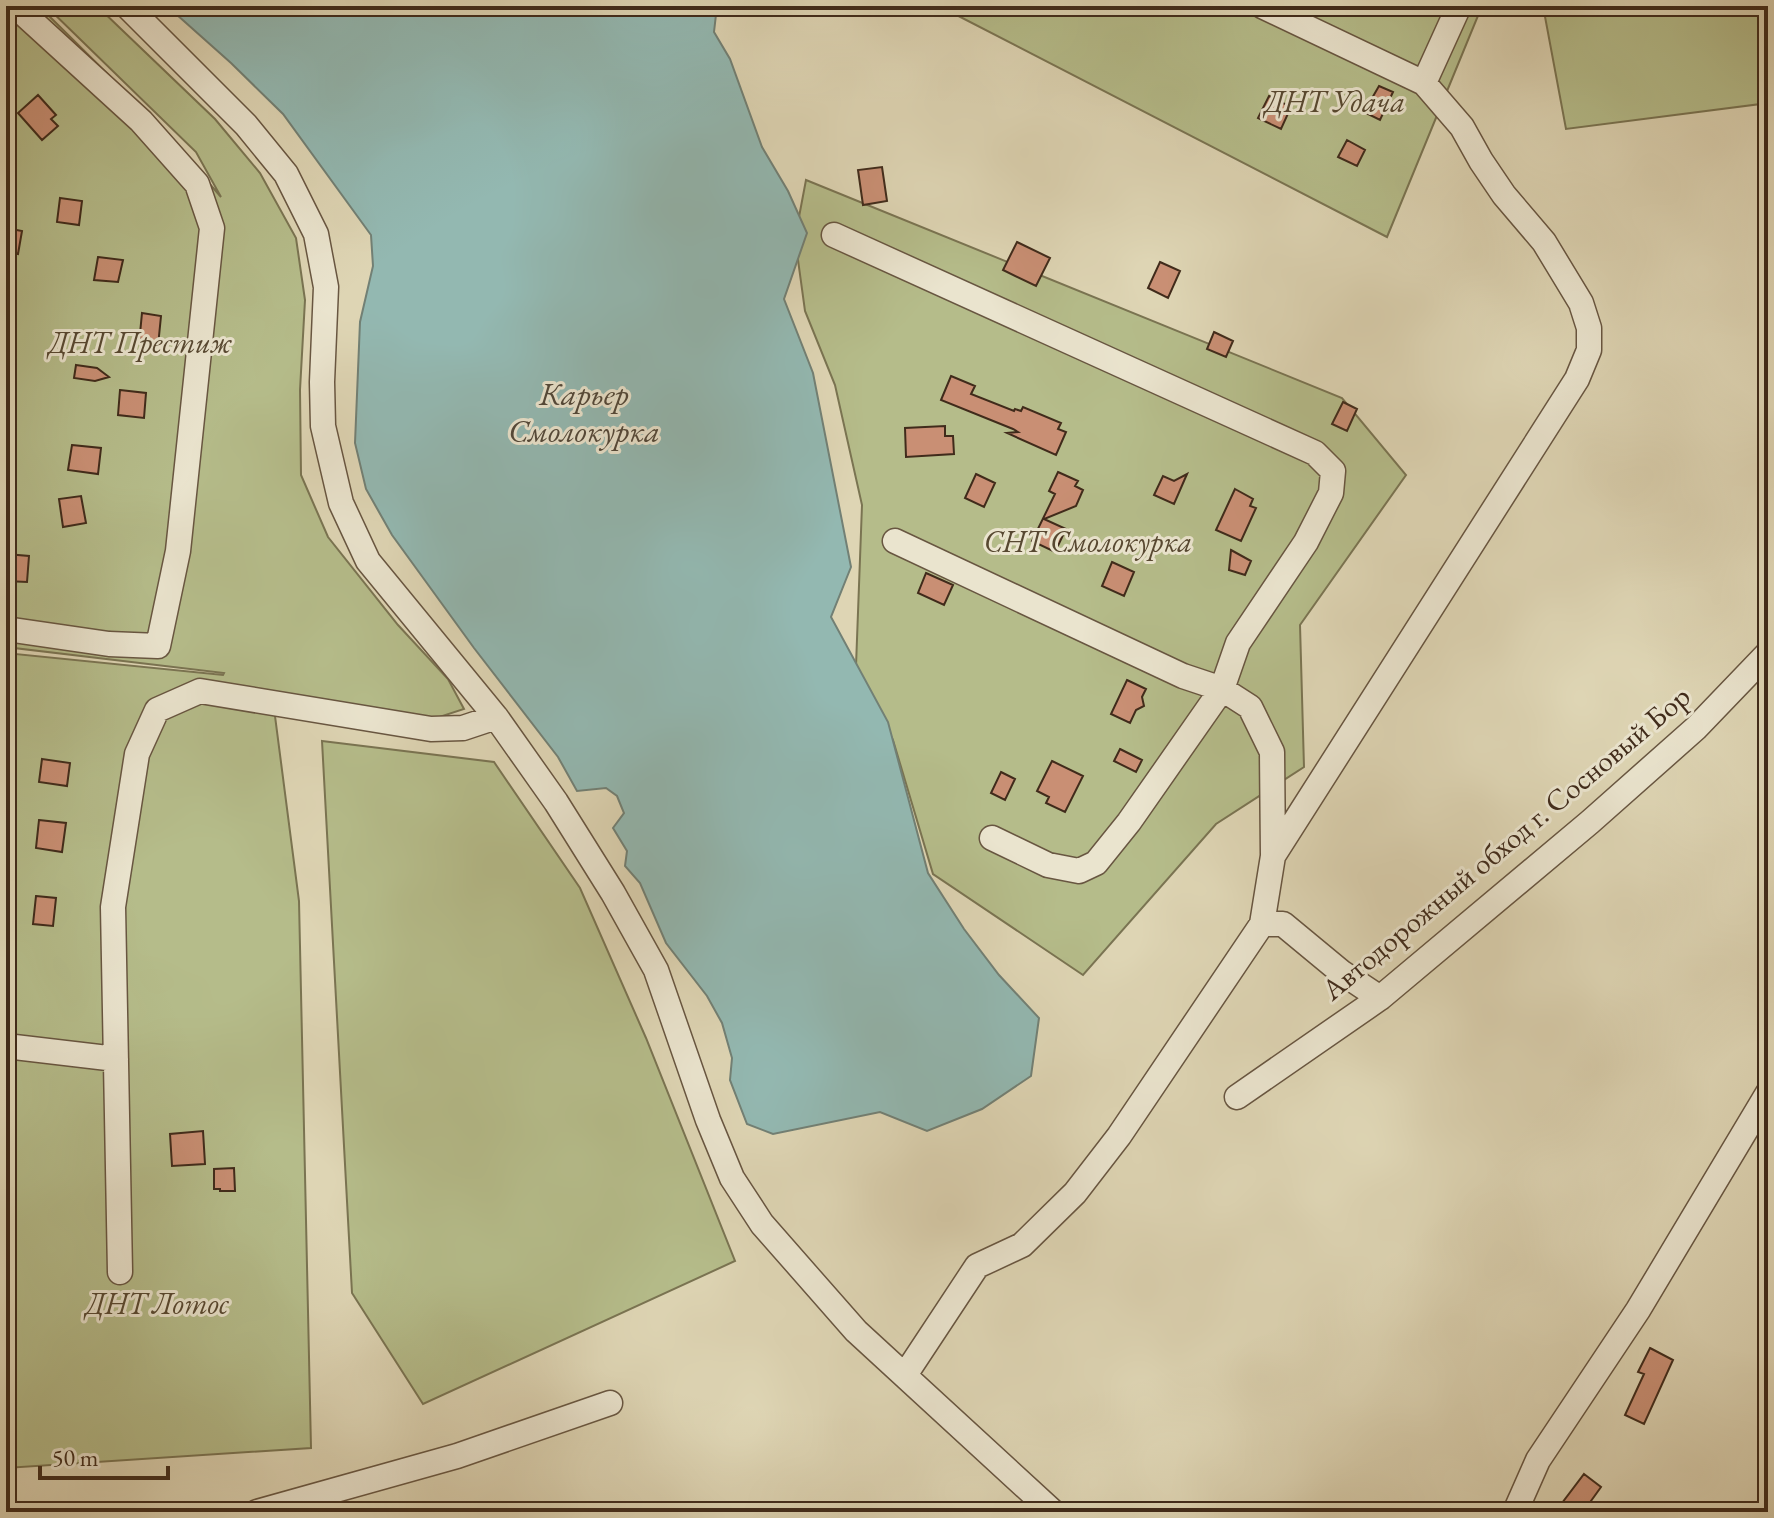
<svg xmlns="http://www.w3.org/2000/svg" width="1774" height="1518" viewBox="0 0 1774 1518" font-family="'EB Garamond',serif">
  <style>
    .green { fill: #b5bc8a; stroke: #7a7452; stroke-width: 2 }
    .water { fill: #93b8b1; stroke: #728075; stroke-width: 2 }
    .building { fill: #c98f74; stroke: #402b1b; stroke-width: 2 }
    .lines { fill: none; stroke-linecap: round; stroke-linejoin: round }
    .minor-casing { stroke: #685641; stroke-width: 27 }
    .minor { stroke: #eae4ce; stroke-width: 24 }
    .labels { text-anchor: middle; stroke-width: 6; stroke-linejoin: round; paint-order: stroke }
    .park-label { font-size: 30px; font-style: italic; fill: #574831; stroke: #eae4ce }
    .street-label { font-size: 30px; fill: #402b1b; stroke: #eae4ce }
    .water-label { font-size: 32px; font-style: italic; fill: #514739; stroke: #eae4ce }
  </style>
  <rect width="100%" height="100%" fill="#ded5b4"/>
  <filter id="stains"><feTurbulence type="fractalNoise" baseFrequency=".0025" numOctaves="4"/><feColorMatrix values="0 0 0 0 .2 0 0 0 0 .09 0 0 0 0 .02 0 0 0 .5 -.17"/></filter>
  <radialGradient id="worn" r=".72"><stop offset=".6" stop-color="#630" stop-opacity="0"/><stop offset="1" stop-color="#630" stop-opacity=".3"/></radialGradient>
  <path class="green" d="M6,6H39L158,124L221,197L196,152L46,6H97L215,119L260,173L296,238L305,300L300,390L301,475L328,537L398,625L448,679L464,709L418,724L272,693L299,901L311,1448L6,1468V653L223,675L224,673L6,647Z
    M939,6H1482L1387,237Z
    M1543,6H1768V103L1566,129Z
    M806,180L1342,398L1406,475L1300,625L1304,767L1216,824L1083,975L933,874L893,740L856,666L862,505L835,385L805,311L795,238Z
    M322,741L494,762L580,888L646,1038L735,1261L423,1404L352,1293Z"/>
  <path class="water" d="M167,6H717L714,32L730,59L762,147L788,191L807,233L784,299L813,373L851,567L831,617L888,722L928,873L964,929L999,975L1039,1018L1031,1076L982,1109L927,1131L880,1112L773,1134L747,1124L730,1080L732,1058L722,1023L707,996L666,943L640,883L625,866L627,851L613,828L624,813L617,796L606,788L577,791L558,757L474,648L392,535L366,489L355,443L360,322L373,266L371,235L283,114L231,63Z"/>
  <path class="building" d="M1379,86L1393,92L1380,120L1364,112Z
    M38,95L56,115L51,119L58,126L42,140L18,113Z
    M1269,96L1291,107L1281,129L1258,118Z
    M1347,140L1365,150L1357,166L1338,157Z
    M882,167L887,201L863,205L858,170Z
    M60,198L82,201L79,225L57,222Z
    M6,228L22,231L18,254L6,252Z
    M1017,242L1050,258L1036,286L1003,270Z
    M98,257L123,260L118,282L94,280Z
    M1160,262L1180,271L1168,298L1148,288Z
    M142,313L161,316L158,346L139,344Z
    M1214,332L1233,341L1226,357L1207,349Z
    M76,365L97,368L109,377L95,381L74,378Z
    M951,376L975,386L971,394L1014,411L1015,409L1021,411L1023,407L1061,423L1058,429L1066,432L1056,455L1007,433L1018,432L1013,429L941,400Z
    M120,390L146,393L144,418L118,415Z
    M1343,402L1357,409L1347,431L1332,424Z
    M945,426V436H953L954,454L906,457L905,428Z
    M72,445L101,448L98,474L68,470Z
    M1058,472L1078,481L1075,486L1083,490L1076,506L1044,519L1066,529L1055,552L1032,541L1055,494L1049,491Z
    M976,474L995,483L984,507L965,498Z
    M1187,474L1174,504L1154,495L1163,476L1174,481Z
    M1235,489L1253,499L1250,506L1256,508L1241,541L1216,530Z
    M81,496L86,523L63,527L59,499Z
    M1231,550L1251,561L1245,575L1229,570Z
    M6,554L29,556L27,582L6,581Z
    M1112,562L1134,572L1124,596L1102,586Z
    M926,573L953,585L944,605L918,593Z
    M1127,680L1146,689L1142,697L1144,706L1136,710L1130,723L1111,714Z
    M1120,749L1142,760L1136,772L1114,761Z
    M42,759L70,763L67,786L39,782Z
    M1052,761L1083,776L1065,812L1046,803L1049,797L1037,791Z
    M1001,772L1015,779L1005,800L991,793Z
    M39,820L66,823L62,852L36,848Z
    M36,896L56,898L53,926L33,924Z
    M203,1131L205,1164L172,1166L170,1134Z
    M234,1168L235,1191H220V1189H214V1169Z
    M1650,1348L1673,1360L1644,1424L1625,1415L1644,1374L1638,1372Z
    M1584,1474L1601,1487L1583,1512H1566L1559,1507Z"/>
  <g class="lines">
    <defs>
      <path id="minor" d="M127,6L246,125L286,174L316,234L326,287L322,382L323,426L341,503L368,561L496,717L556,802L613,893L656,970L708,1120L732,1178L762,1224L856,1331L1053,1512
        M1262,6L1424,83L1462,127L1481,161L1504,195L1544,242L1581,303L1589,328V350L1577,379L1273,856
        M1424,83L1459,6
        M834,235L1315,453L1333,471L1331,493L1306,542L1238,643L1222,689L1129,822L1096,863L1079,871L1048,865L992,838
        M895,541L1183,676L1222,689L1250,707L1272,752L1273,856L1262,924L1119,1136L1075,1193L1022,1245L977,1266L905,1375
        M6,629L109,644L158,646L178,551L212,228L197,184L141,121L15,6
        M1262,924H1283L1341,972L1380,998
        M6,1046L116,1059
        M1237,1097L1380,998L1590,822L1696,728L1768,653
        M120,1272L113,907L137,754L157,710L200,691L431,729L463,728L496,717
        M257,1512L457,1456L610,1403
        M1515,1512L1538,1460L1638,1310L1768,1093"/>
    </defs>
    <use href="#minor" class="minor-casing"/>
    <use href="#minor" class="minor"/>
  </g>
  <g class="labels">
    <g class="park-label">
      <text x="1335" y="112">ДНТ Удача</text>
      <text x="140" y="353">ДНТ Престиж</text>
      <text x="1088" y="552">СНТ Смолокурка</text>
      <text x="157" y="1314">ДНТ Лотос</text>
    </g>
    <g class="street-label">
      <text transform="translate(1506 843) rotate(-40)" y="10">Автодорожный обход г. Сосновый Бор</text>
    </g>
    <g class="water-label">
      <text x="584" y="405">Карьер<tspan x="584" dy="37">Смолокурка</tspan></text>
    </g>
  </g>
  <rect width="1774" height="1518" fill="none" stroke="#ded5b4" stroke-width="32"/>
  <rect x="8" y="8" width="1758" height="1502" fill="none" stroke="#402b1b" stroke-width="4"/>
  <rect x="16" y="16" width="1742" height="1486" fill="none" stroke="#402b1b" stroke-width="2"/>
  <path d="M40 1466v12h128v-12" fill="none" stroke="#402b1b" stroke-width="4"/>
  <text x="52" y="1466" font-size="24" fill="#402b1b" stroke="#eae4ce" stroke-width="6" paint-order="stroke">50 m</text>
  <rect width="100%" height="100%" filter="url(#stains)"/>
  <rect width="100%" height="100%" fill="url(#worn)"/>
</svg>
